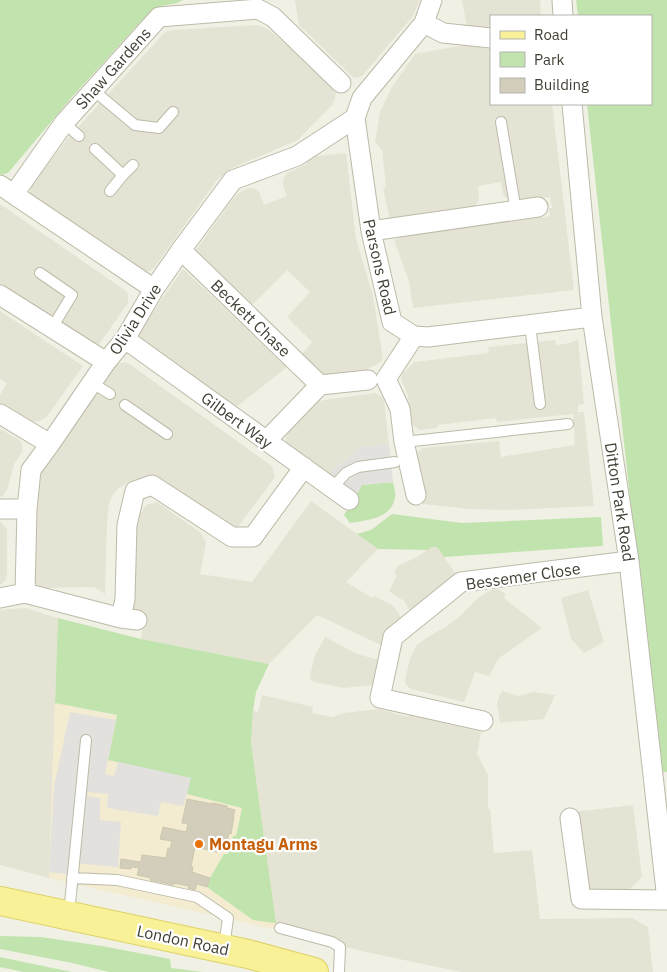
<svg xmlns="http://www.w3.org/2000/svg" width="667" height="972" viewBox="0 0 667 972" font-family="'IBM Plex Sans',sans-serif">
  <style>
    .residential { fill: #e5e3d3 }
    .commercial { fill: #f3ecd1 }
    .green { fill: #c1e4af }
    .parking { fill: #e2e1dd }
    .building { fill: #d2cebb; stroke: #cdc7af }
    .lines { fill: none; stroke-linecap: round; stroke-linejoin: round }
    .lane-casing { stroke: #bcbaa8; stroke-width: 12 }
    .street-casing { stroke: #bcbaa8; stroke-width: 21 }
    .primary-casing { stroke: #ddd268; stroke-width: 30 }
    .lane { stroke: #fff; stroke-width: 10 }
    .street { stroke: #fff; stroke-width: 19 }
    .primary { stroke: #f9f197; stroke-width: 28 }
    .food-dot { fill: #e8710a; stroke: #fff; stroke-width: 2 }
    .labels { text-anchor: middle; stroke-width: 4.5; stroke-linejoin: round; paint-order: stroke }
    .street-label { font-size: 16px; fill: #434135; stroke: #fff }
    .food-label { font-size: 16px; font-weight: bold; fill: #c56008; stroke: #fff; text-anchor: start }
  </style>
  <rect width="100%" height="100%" fill="#f1f0e5"/>
  <path class="residential" d="M295,0H420L413,16L363,75L358,78L353,77L299,25Z
    M462,0H540L541,16H491V104H552L574,290L413,308L409,281L394,240L401,237L550,216L549,208H552L550,197L514,202L509,201L503,194L501,182L478,186L479,200L476,205L472,208L390,220L383,188L386,187L382,150L375,142L380,112L392,87L415,54L470,44Z
    M257,25L268,29L291,49L334,90L336,94L335,98L332,105L298,140L232,168L217,180L154,268L150,271L143,272L127,261L31,194L30,189L32,185L69,137L165,32L172,30Z
    M346,153L356,239L373,296L383,359L378,364L365,370L312,376L302,354L312,342L287,317L310,292L287,270L251,306L194,253L232,200L239,193L246,189L254,188L259,192L264,205L287,196L283,186V180L285,176L287,173L307,164L306,157Z
    M0,204L126,291L128,295V303L95,350L0,294Z
    M183,269L287,367L234,409L141,341L139,335L140,330Z
    M0,311L83,366L46,418L39,421L34,422L0,404V395L7,383L0,379Z
    M578,339L584,404L578,405V412H584L594,506L507,510L468,509L415,503L413,461L416,453L423,448L499,441L501,457L575,445L573,414L497,422L496,418L438,425L437,428L420,430L414,426L412,422L408,396L401,378L403,373L414,362L489,353L488,347L555,340L556,345L570,343Z
    M124,362L128,363L272,466L275,477L238,527L231,529L152,477L137,479L128,482L119,488L112,496L109,504L107,522L105,594L94,587L43,588L37,585L34,581L37,474L115,365Z
    M376,393L382,397L384,401L389,444L361,447L327,475L288,446L286,442V437L291,429L313,403L324,400Z
    M0,429L20,440L22,445V452L14,464L8,488L3,496L0,497Z
    M311,501L378,549L346,582L372,598L374,596L392,605L398,612L402,621L387,650L381,645L317,615L269,664L141,639L145,612L133,610L129,605L131,528L146,505L157,502L201,533L206,543L200,574L252,582Z
    M0,521L7,529V575L5,581L0,585Z
    M431,547H437L462,582L413,616L404,601L389,591L397,575L394,572L398,566L417,557Z
    M497,588L506,595L504,598L542,628L499,658L489,676L475,672L464,702L411,689L406,685L405,680L410,659L416,646L426,638L447,626L460,616L478,598L489,591Z
    M588,590L604,642L584,653L571,639L561,598Z
    M25,608L58,618L49,878L0,865V610Z
    M325,637L357,654L386,662L374,684L371,685L344,688L314,682L311,680L310,676L315,655Z
    M502,691L518,696L533,692L555,695L544,719L500,723L497,702Z
    M262,695L313,707L312,713L332,717L344,713L378,709L408,717L410,715L481,732L477,754L488,775V809H490L494,853L532,850L540,919L632,918L648,927L653,972H461L366,952L277,930L251,743L253,711L258,712Z
    M633,805L642,877L627,892L592,894L582,883L574,812Z"/>
  <path class="commercial" d="M55,703L251,743L277,930L49,878Z"/>
  <path class="green" d="M0,0H183L177,3L162,6L144,18L72,97L8,173L0,175Z
    M576,0H667V772H660L587,104H651V16H578Z
    M393,482C394,487 396,493 395,498C391,519 367,520 350,523L344,515L362,485Z
    M392,514L462,523L601,517L603,546L444,557L437,547H431L428,550L378,549L357,534L371,530Z
    M58,618L141,639L269,664L256,692L253,711L251,743L276,923L253,920L207,887L210,878L224,854H228L233,836H236L242,808L187,794L190,778L108,760L117,715L55,703Z
    M0,936L41,937L102,946L170,959L171,968L203,972H109L72,963L0,949Z
    M0,957L72,972H23L0,967Z"/>
  <path class="parking" d="M389,444L393,482L362,485L356,495L327,475L361,447Z
    M70,712L116,720L105,774L114,776L118,762L191,778L187,794L183,806L161,802L158,816L107,808L108,794L88,792L87,796L100,798V820L121,822L118,867L83,864L74,866L73,875L49,872L54,786Z"/>
  <path class="building" d="M187,799L212,804V803L227,806V808L235,810L233,817H234L231,834L229,833L225,851L217,850V852L195,847L191,867H193L192,872L210,878L207,887L197,884L195,890L188,888L189,886L174,883V885L150,880L151,878L137,875L139,868L131,867V869L120,868L121,859L141,862L142,855L166,858L168,848L170,849L172,841L160,839L163,827L186,832L188,824L182,823Z"/>
  <g class="lines">
    <defs>
      <path id="lane" d="M93,90L135,125L159,128L173,112
        M501,122L516,211
        M64,123L79,136
        M95,149L123,175L110,191
        M123,175L133,165
        M40,273L72,295L52,328
        M530,325L540,404
        M92,383L110,394
        M125,405L167,434
        M404,442L568,424
        M332,488L346,473L358,467L395,462
        M72,878L117,880L197,897L228,918L224,948
        M69,914L86,740
        M280,928L332,942L340,947L339,972"/>
      <path id="street" d="M432,0L424,23L362,98L355,118L371,231L392,322L414,336L428,337L592,317
        M562,0L563,16
        M424,23L443,33L491,38
        M572,104L592,317L629,561L667,900
        M0,185L154,289
        M14,194L64,123L159,17L258,9L273,17L341,83
        M371,231L538,207
        M181,250L320,385
        M0,295L106,362
        M414,336L386,379L400,409L404,442L416,495
        M125,339L349,500
        M0,414L50,444
        M266,441L320,385L368,380
        M0,509H27
        M25,593L27,509L31,470L50,444L106,362L125,339L154,289L181,250L233,180L297,156L355,118
        M0,598L25,593L121,618L137,620
        M121,618L125,599L127,525L135,491L152,485L232,537H253L304,467
        M483,721L380,698L393,637L461,582L629,561
        M570,818L581,899L667,900"/>
      <path id="primary" d="M0,901L248,954L314,972"/>
    </defs>
    <use href="#lane" class="lane-casing"/>
    <use href="#street" class="street-casing"/>
    <use href="#primary" class="primary-casing"/>
    <use href="#lane" class="lane"/>
    <use href="#street" class="street"/>
    <use href="#primary" class="primary"/>
  </g>
  <circle class="food-dot" cx="199" cy="844" r="5"/>
  <g class="labels">
    <g class="street-label">
      <text transform="translate(113 68) rotate(-48)" y="6">Shaw Gardens</text>
      <text transform="translate(380 267) rotate(77)" y="6">Parsons Road</text>
      <text transform="translate(251 318) rotate(44)" y="6">Beckett Chase</text>
      <text transform="translate(135 319) rotate(-57)" y="6">Olivia Drive</text>
      <text transform="translate(237 420) rotate(36)" y="6">Gilbert Way</text>
      <text transform="translate(620 502) rotate(81)" y="6">Ditton Park Road</text>
      <text transform="translate(523 576) rotate(-8)" y="6">Bessemer Close</text>
      <text transform="translate(183 940) rotate(12)" y="6">London Road</text>
    </g>
    <g class="food-label">
      <text x="209" y="850">Montagu Arms</text>
    </g>
  </g>
  <rect x="490" y="15" width="162" height="90" fill="#ffffff" stroke="#b4b3ae"/>
  <rect x="500" y="31" width="25" height="8" fill="#f9f197" stroke="#b4b3ae"/>
  <text x="534" y="40" font-size="15" fill="#434135">Road</text>
  <rect x="500" y="52" width="25" height="15" fill="#c1e4af" stroke="#b4b3ae"/>
  <text x="534" y="65" font-size="15" fill="#434135">Park</text>
  <rect x="500" y="78" width="25" height="15" fill="#d2cebb" stroke="#b4b3ae"/>
  <text x="534" y="90" font-size="15" fill="#434135">Building</text>
</svg>
